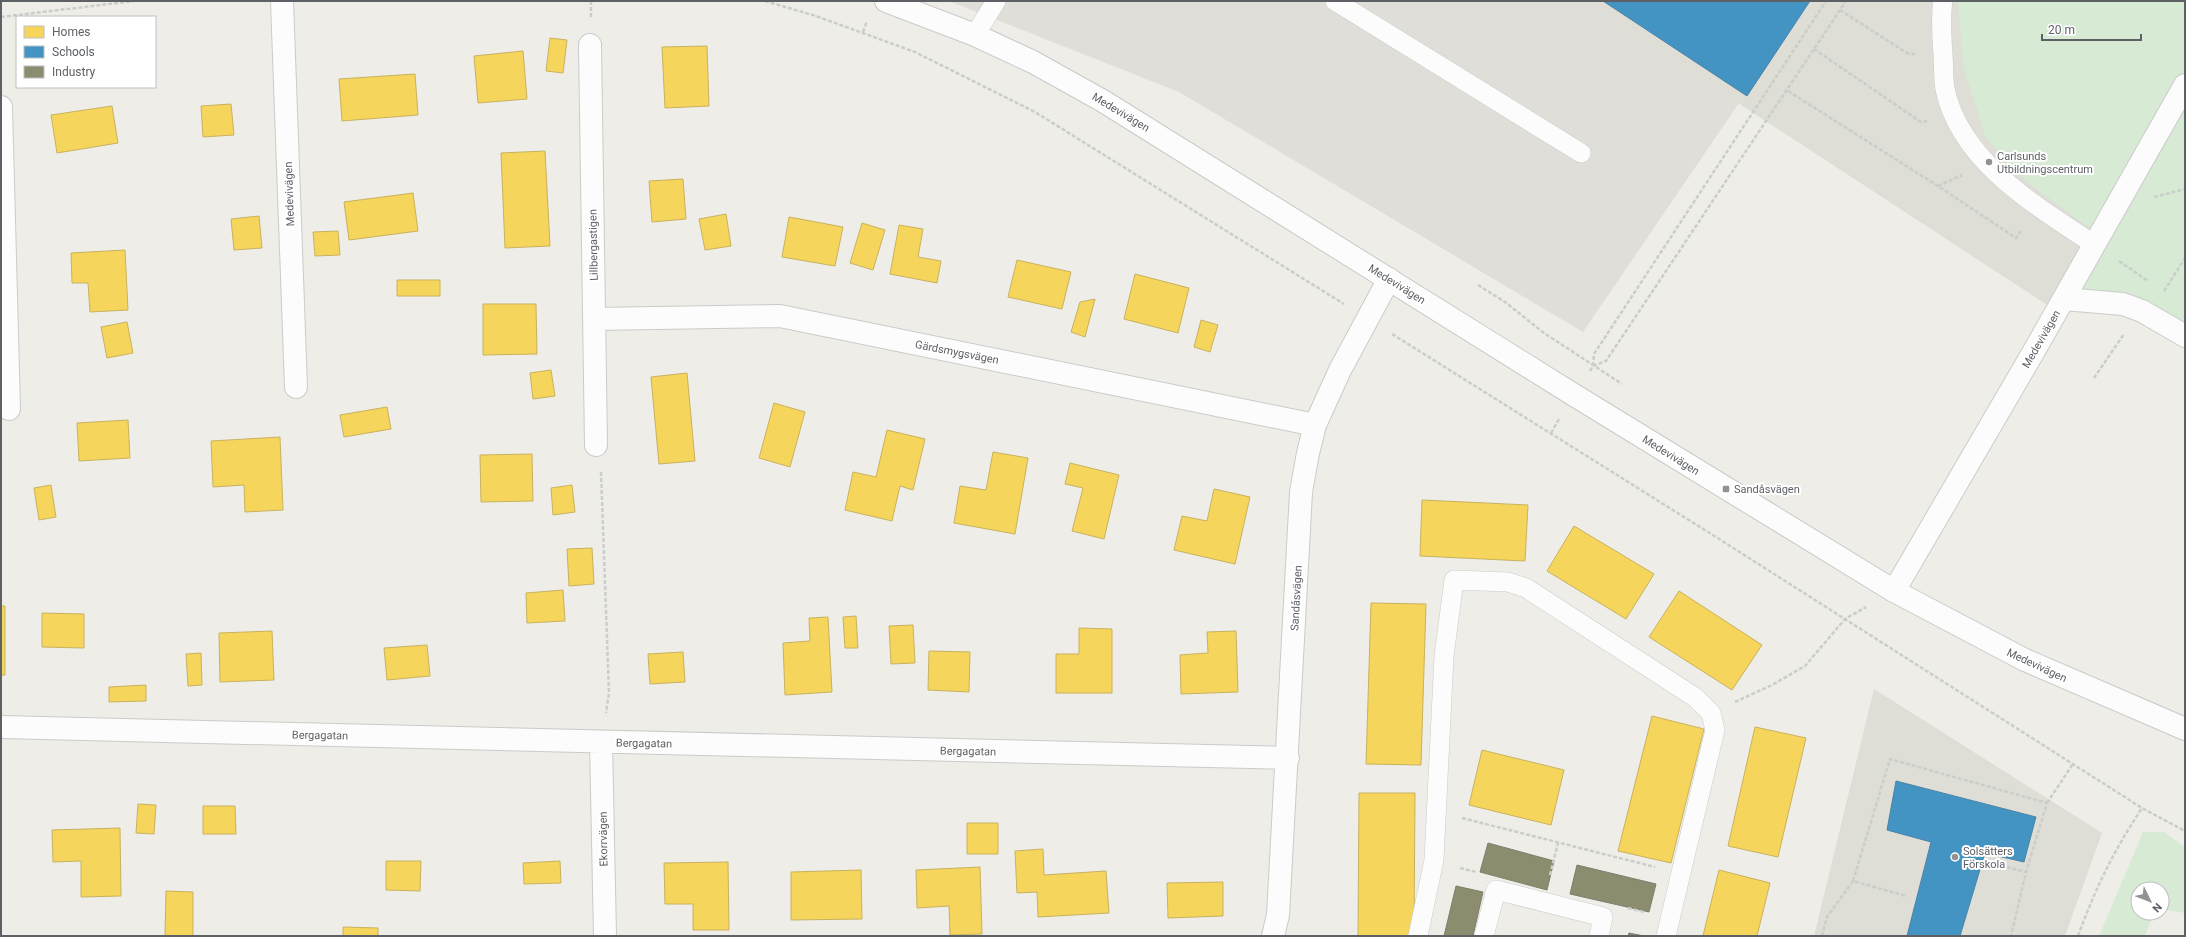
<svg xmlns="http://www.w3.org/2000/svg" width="2186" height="937" viewBox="0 0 2186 937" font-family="Roboto,sans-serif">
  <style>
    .industrial { fill: #dfded9 }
    .education { fill: #deddd6 }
    .green { fill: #d6ead4 }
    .homes { fill: #f6d55c; stroke: #c8b25f }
    .schools { fill: #4393c3; stroke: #4b84a7 }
    .industry { fill: #8c8c6e; stroke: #7e7f6c }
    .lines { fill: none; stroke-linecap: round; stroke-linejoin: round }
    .lane-casing { stroke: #cbcbca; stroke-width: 20 }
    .street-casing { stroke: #cbcbca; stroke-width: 24 }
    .secondary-casing { stroke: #c9cac8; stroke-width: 24 }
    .path { stroke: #cacecb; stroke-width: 2.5; stroke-dasharray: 4 2; stroke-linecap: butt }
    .lane { stroke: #fcfcfc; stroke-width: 19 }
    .street { stroke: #fcfcfc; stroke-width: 22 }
    .secondary { stroke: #fcfcfc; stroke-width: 22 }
    .poi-dot { fill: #909294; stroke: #fff; stroke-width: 1.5 }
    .labels { text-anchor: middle; stroke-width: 4; stroke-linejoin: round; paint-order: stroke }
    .street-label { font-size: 11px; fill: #5d6166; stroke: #fff }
    .poi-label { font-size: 11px; fill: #5d6166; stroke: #fff; text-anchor: start }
  </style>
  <rect width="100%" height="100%" fill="#eeede8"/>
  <path class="industrial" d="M949,1H1582L1739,103L1583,332L1179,92Z"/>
  <path class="education" d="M1582,1H2185L2061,314Z
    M1874,689L2102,833L2065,936H1814Z"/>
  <path class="green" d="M1958,1H2185V337L2072,296L2106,236L2082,223L2026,181L1986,138L1963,66Z
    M2143,832H2164L2185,847V913L2162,909V889H2138V913H2154L2145,936H2099Z"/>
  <path class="homes" d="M550,38L567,40L563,73L546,71Z
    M707,46L709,106L665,108L662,47Z
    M523,51L527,99L478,103L474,56Z
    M415,74L418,115L342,121L339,79Z
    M231,104L234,135L203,137L201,106Z
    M112,106L118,143L57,153L51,115Z
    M545,151L550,246L505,248L501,153Z
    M683,179L686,219L652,222L649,181Z
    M413,193L418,231L349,240L344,202Z
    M726,214L731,246L705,250L699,219Z
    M259,216L262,248L234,250L231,219Z
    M789,217L843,227L835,266L782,257Z
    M862,223L885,230L873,270L850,263Z
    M899,225L923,229L918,257L941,261L937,283L890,274Z
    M338,231L340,255L315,256L313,232Z
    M125,250L128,310L90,312L88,283H72L71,253Z
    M1017,260L1071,272L1062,309L1008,297Z
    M1135,274L1189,288L1178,333L1124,319Z
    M397,280H440V296H397Z
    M1095,299L1085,337L1071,332L1080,302Z
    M483,304H536L537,354L483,355Z
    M1201,320L1218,325L1210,352L1194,347Z
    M127,322L133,353L107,358L101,327Z
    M551,370L555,396L533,399L530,373Z
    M687,373L695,461L659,464L651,377Z
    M774,403L805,412L790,467L759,458Z
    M387,407L391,429L344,437L340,415Z
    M128,420L130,458L79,461L77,423Z
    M887,430L925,439L913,490L900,486L892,521L845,510L853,472L876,477Z
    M280,437L283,510L245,512L244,485L213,487L211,441Z
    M993,452L1028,458L1015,534L954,523L960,486L986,490Z
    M532,454L533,501L481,502L480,455Z
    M1070,463L1119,475L1104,539L1072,531L1083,488L1065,484Z
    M51,485L56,517L39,520L34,488Z
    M572,485L575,512L553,515L551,488Z
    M1214,489L1250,497L1235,564L1174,550L1182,516L1207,521Z
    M1422,500L1528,505L1525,561L1420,556Z
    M1574,526L1654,574L1626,619L1547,571Z
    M592,548L594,584L569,586L567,549Z
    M563,590L565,621L527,623L526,593Z
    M1679,591L1762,645L1732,690L1649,637Z
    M1371,603L1426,604L1421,765L1366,764Z
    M1,606H5V675H1Z
    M42,613L84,614V648L42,647Z
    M856,616L858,648H845L843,617Z
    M828,617L832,692L785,695L783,643L810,641L809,618Z
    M913,625L915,663L891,664L889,626Z
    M1079,628L1112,629V693H1056V654H1079Z
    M272,631L274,680L220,682L219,633Z
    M1236,631L1238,692L1181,694L1180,655L1208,653L1207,632Z
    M427,645L430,676L387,680L384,648Z
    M929,651L970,652L969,692L928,690Z
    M683,652L685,682L650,684L648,654Z
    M201,653L202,685L188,686L186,654Z
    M146,685V701L109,702V687Z
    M1652,716L1704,729L1671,863L1618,851Z
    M1755,727L1806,738L1778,857L1728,846Z
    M1482,750L1564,770L1551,825L1469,805Z
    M1359,793H1415L1414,936H1358Z
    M138,804L156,805L154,834L136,833Z
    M203,806H235L236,834H203Z
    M967,823H998V854H967Z
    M120,828L121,896L81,897V861L53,862L52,830Z
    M1043,849L1044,875L1106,871L1109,913L1038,917L1037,892L1017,893L1015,851Z
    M386,861H421L420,891L386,890Z
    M560,861L561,883L524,884L523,863Z
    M728,862L729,930H693V904H665L664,863Z
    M980,867L982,934L950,935L949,906L917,908L916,870Z
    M861,870L862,919L791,920V872Z
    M1719,870L1770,883L1757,936H1703Z
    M1223,882V916L1168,918L1167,883Z
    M166,891L193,892V936H165Z
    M343,927L378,928V936H343Z"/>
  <path class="schools" d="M1603,1H1810L1747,96Z
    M1896,781L2036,817L2024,862L1985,853L1960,936H1907L1931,842L1887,830Z"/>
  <path class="industry" d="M1488,843L1554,861L1547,890L1480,872Z
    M1577,865L1656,884L1649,912L1570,894Z
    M1456,886L1483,892L1473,936H1444Z
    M1629,933L1644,936H1628Z"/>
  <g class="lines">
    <defs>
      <path id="lane" d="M1335,1L1581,153
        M1943,1C1940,19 1942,37 1943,55C1944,66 1943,78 1945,89C1960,162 2038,207 2095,245
        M975,35L996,1
        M1418,936L1434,860L1444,656L1454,580L1508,582L1526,588L1696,698L1711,713L1715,730L1666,936
        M1484,936L1496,890L1603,917L1599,936"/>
      <path id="street" d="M282,1L296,387
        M590,45L596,445
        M1,107L9,409
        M2064,299L2123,304L2142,311L2185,336
        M594,319L780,316L1315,425
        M1894,591L2034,351L2185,85
        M1,727L1288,758
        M601,742L605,936
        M1273,936L1278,915L1301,492L1308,453L1315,425L1340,370L1389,279"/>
      <path id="secondary" d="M886,1L975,35L1033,62L1103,101L1574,395L1894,591L2025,660L2185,729"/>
    </defs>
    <use href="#lane" class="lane-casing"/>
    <use href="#street" class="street-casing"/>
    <use href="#secondary" class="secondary-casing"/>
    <path class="path" d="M765,1L816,16L915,52L1035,112L1344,304
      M1840,10L1907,53L1915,54
      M1,17L134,1
      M591,17V1
      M863,32L867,21
      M1814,49L1921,122L1927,121
      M1788,91L1938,186L2016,238L2022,229
      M1938,186L1962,175
      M2154,197L2185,189
      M2119,261L2148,281
      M1478,285L1505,302L1544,333L1622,384
      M2164,291L2185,258
      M1392,334L1716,537L2142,808L2185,831
      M1593,366L1606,361L1846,1
      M1590,371L1593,366L1594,354L1826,1
      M2094,378L2124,334
      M1551,433L1559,419
      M601,472L609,693L606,713
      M1735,702L1772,685L1805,666L1845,619L1866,607
      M2047,803L2073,764
      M1462,818L1655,867
      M1995,864L2026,872
      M1460,868L1476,872
      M1550,875L1558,843
      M1853,881L1890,759L2047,803L2026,872L2011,936
      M1628,908L1644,912
      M1822,936L1827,917L1853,881L1906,896
      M2078,936C2096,887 2113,852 2142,808"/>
    <use href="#lane" class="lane"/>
    <use href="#street" class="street"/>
    <use href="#secondary" class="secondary"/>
  </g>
  <g class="poi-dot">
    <circle cx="1989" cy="162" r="4"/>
    <rect x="1722" y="485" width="8" height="8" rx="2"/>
    <circle cx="1955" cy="857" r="4"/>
  </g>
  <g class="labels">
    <g class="street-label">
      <text transform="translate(1121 112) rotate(31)" y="4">Medevivägen</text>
      <text transform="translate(289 194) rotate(-92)" y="4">Medevivägen</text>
      <text transform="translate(593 245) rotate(-91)" y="4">Lillbergastigen</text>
      <text transform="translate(1397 284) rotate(32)" y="4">Medevivägen</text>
      <text transform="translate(2041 339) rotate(-60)" y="4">Medevivägen</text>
      <text transform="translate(957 352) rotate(11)" y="4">Gärdsmygsvägen</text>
      <text transform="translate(1671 455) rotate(32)" y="4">Medevivägen</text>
      <text transform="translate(1296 598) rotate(-87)" y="4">Sandåsvägen</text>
      <text transform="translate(2037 665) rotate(25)" y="4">Medevivägen</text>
      <text transform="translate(320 735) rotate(1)" y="4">Bergagatan</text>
      <text transform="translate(644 743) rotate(1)" y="4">Bergagatan</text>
      <text transform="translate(968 751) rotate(1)" y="4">Bergagatan</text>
      <text transform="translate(603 839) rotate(-91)" y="4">Ekorrvägen</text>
    </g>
    <g class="poi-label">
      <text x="1997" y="160">Carlsunds<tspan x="1997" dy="13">Utbildningscentrum</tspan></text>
      <text x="1734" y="493">Sandåsvägen</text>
      <text x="1963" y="855">Solsätters<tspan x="1963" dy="13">Förskola</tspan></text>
    </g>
  </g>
  <rect width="2186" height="937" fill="none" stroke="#5d6166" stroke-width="4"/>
  <rect x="16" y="16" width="140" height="72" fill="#ffffff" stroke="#bec0c2"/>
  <rect x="24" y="26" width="20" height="12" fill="#f6d55c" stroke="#bec0c2"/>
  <text x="52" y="36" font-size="12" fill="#5d6166">Homes</text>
  <rect x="24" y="46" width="20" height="12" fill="#4393c3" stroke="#bec0c2"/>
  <text x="52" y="56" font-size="12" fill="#5d6166">Schools</text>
  <rect x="24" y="66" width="20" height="12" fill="#8c8c6e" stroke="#bec0c2"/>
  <text x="52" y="76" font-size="12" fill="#5d6166">Industry</text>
  <g transform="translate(2150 901) rotate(133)"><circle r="19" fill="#ffffff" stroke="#bec0c2"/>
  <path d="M0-3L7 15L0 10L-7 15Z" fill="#909294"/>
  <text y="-6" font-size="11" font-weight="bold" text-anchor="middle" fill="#5d6166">N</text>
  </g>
  <path d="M2042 34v6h99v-6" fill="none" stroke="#5d6166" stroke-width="2"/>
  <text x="2048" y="34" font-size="12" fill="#5d6166" stroke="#ffffff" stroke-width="3" paint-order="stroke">20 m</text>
</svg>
